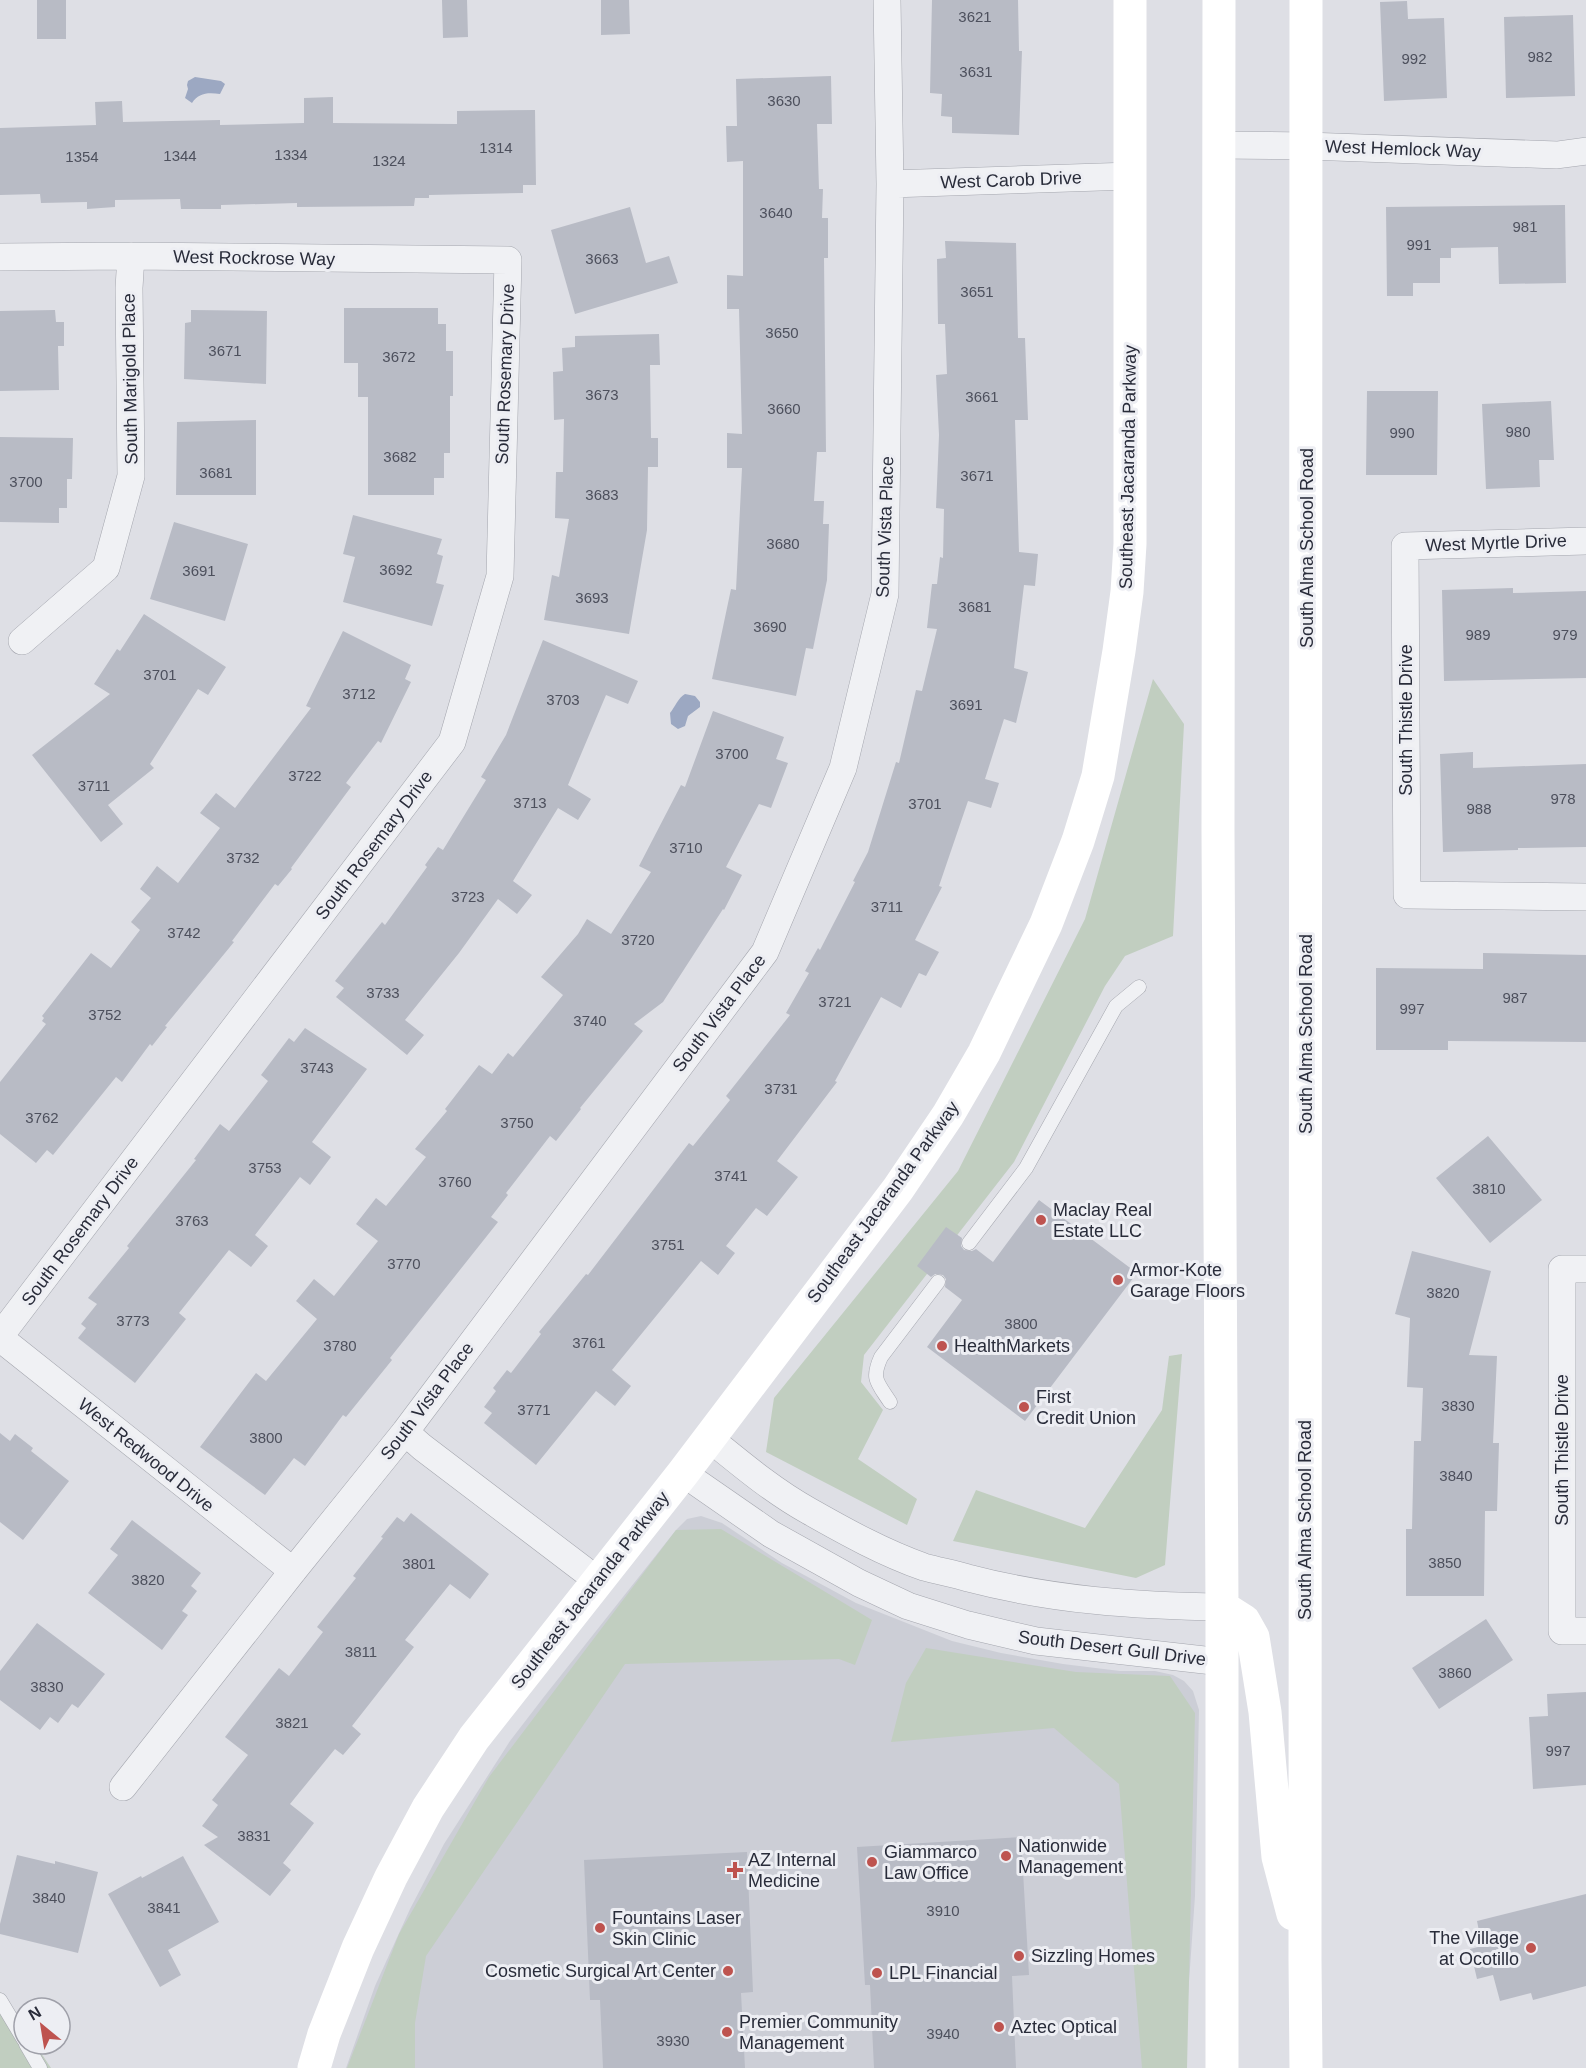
<svg xmlns="http://www.w3.org/2000/svg" width="1586" height="2068" viewBox="0 0 1586 2068" font-family="Arial,sans-serif">
  <style>
    .built { fill: #ccced6 }
    .green { fill: #c1cec0 }
    .water { fill: #9ca8c2 }
    .building { fill: #b8bbc5 }
    .lines { fill: none; stroke-linecap: round; stroke-linejoin: round }
    .lane-casing { stroke: #a4a6ae; stroke-width: 15 }
    .street-casing { stroke: #a4a6ae; stroke-width: 28 }
    .lane { stroke: #f0f1f4; stroke-width: 14 }
    .street { stroke: #f0f1f4; stroke-width: 27 }
    .secondary { stroke: #fff; stroke-width: 33 }
    .poi-dot { fill: #be534f; stroke: #edeef3; stroke-width: 2 }
    .labels { text-anchor: middle; stroke-width: 6; stroke-linejoin: round; paint-order: stroke }
    .number-label { font-size: 15px; fill: #4d505d }
    .street-label { font-size: 18px; fill: #292c3a; stroke: #edeef3 }
    .poi-label { font-size: 18px; fill: #292c3a; stroke: #edeef3; text-anchor: start }
  </style>
  <rect width="100%" height="100%" fill="#dedfe5"/>
  <path class="built" d="M701,1516L722,1523L782,1563L856,1603L952,1641L1001,1653L1063,1664L1120,1671H1155L1173,1675L1184,1681L1193,1691L1199,1710L1195,1896L1183,2068H346L375,1986L410,1909L444,1844L510,1741L543,1698L676,1530L687,1519Z"/>
  <path class="green" d="M1153,679L1184,724L1173,936L1125,956L1105,986L1014,1162L864,1355L861,1382L883,1410L858,1459L917,1499L907,1525L766,1452L774,1398L958,1171L1085,919Z
    M1182,1354L1165,1565L1136,1578L953,1541L976,1490L1085,1528L1162,1410L1169,1356Z
    M721,1529L872,1620L855,1665L839,1659L625,1664L426,1956L415,2023V2068H347L399,1934L489,1777L676,1530Z
    M926,1648L1076,1672L1170,1676L1195,1713L1187,2068H1142L1119,1784L1054,1728L891,1742L906,1683Z
    M0,1992L24,2028V2044H35L51,2068H0Z"/>
  <path class="water" d="M195,77L221,81L225,84L220,94C208,92 198,93 192,103L185,98L188,89L187,85L188,81Z
    M685,694L695,696L700,702V707L688,716L685,726L678,729L671,724L670,713C675,707 678,698 685,694Z"/>
  <path class="building" d="M37,0H66V39H37Z
    M442,0H467L468,37L443,38Z
    M601,0H629L630,34L601,35Z
    M932,0H1018L1019,51H1022L1019,135L952,133V117L941,116L942,94L930,93Z
    M1407,1L1408,19L1444,18L1447,98L1384,101L1380,2Z
    M1573,15L1575,96L1506,98L1504,17Z
    M831,76L832,124H817L819,189H823L822,218H828V258H824L826,452H817L814,501H824L823,524H829L827,580L813,649L806,648L796,696L712,679L731,589L736,590L742,468H727V433L742,434L739,309H727V275L743,276V161L727,162L726,126H737L736,79Z
    M333,97V123L457,124V111L535,110L536,185H523V193L429,195V198H415L414,206L297,207V203L221,205V209H181L180,199L115,200V207L87,209V202L41,203L40,194L0,195V128L96,125L95,102L122,101L123,122L220,120V125L304,123V98Z
    M1565,205L1566,283L1499,284L1498,247L1451,248V258H1440V283H1413V296H1387L1386,207Z
    M630,207L646,263L669,256L678,283L575,314L551,230Z
    M945,241L1016,243L1018,338H1025L1028,420H1015L1019,552L1038,554L1035,586L1024,585L1014,668L1028,672L1016,723L1004,719L985,779L999,783L991,808L968,801L939,886L942,887L915,940L939,952L926,976L919,973L901,1008L881,997L835,1081L837,1082L777,1161L798,1177L767,1216L756,1208L726,1246L735,1253L718,1275L701,1261L612,1370L631,1386L615,1406L596,1391L536,1465L484,1423L492,1413L484,1407L496,1391L493,1388L507,1370L511,1373L541,1334L539,1332L586,1274L588,1275L689,1143L693,1146L730,1100L726,1096L790,1015L786,1013L809,973L805,971L818,948L820,950L855,882L853,881L868,852L896,762L899,763L916,690L922,691L937,629L927,628L932,584H937L940,557L943,558L944,509L936,508L939,435L936,375L947,374L945,324H938L937,259L946,258Z
    M344,308H438V324H446V351H453V396H450V453H444V478H434V495H368V397H358V363H344Z
    M55,310L56,322H64V346H58L59,390L0,391V311Z
    M191,310L267,311L266,384L184,379L185,323L191,322Z
    M659,334L660,365H650L651,438H658V467H648L647,530L629,634L544,620L552,575L559,577L569,519L555,518L556,472H563L564,419L554,420L553,372L563,371L562,348L575,347V336Z
    M1367,391H1438L1437,475H1366Z
    M1551,401L1554,460H1539L1540,487L1486,489L1482,404Z
    M256,420V495H176L177,422Z
    M0,437L73,438L72,479H67V508H59V523L0,522Z
    M353,515L442,539L437,554L443,556L436,583L444,585L432,626L343,602L355,557L343,554Z
    M174,522L248,544L225,621L150,599Z
    M1513,588V593L1586,591V678L1444,681L1442,590Z
    M144,614L226,667L208,695L198,689L150,764L154,768L108,805L123,824L101,842L32,755L110,694L94,684L117,649L120,651Z
    M343,631L411,665L405,679L411,682L381,743L378,741L346,783L351,787L291,868L292,869L278,886L275,884L232,941L234,942L165,1026L167,1027L152,1046L150,1044L122,1082L116,1077L53,1155L47,1150L36,1163L0,1134V1082L46,1024L42,1021L44,1018L42,1016L91,953L111,968L140,930L131,922L151,898L140,889L157,866L178,883L220,828L200,813L216,793L235,808L311,708L306,706Z
    M543,640L638,681L628,704L606,695L568,785L591,799L578,820L558,808L513,881L532,895L517,914L498,899L459,953L405,1020L424,1035L407,1055L336,997L344,988L335,981L382,922L385,925L427,867L425,865L438,847L443,850L486,780L481,777L506,735Z
    M713,711L784,737L776,759L788,763L771,808L759,804L726,867L742,875L724,910L723,909L663,1002L634,1024L643,1031L580,1108L581,1109L556,1141L550,1136L506,1193L508,1195L491,1217L498,1222L390,1358L392,1360L346,1417L343,1415L305,1466L294,1458L265,1495L200,1447L256,1373L266,1381L317,1319L296,1301L314,1279L334,1296L378,1241L356,1224L376,1198L386,1206L426,1157L415,1149L447,1111L445,1109L479,1065L492,1074L508,1053L513,1057L563,995L541,977L578,934L587,919L611,934L651,872L639,866L681,785L685,787Z
    M1473,752V768L1586,764V847L1518,848V850L1443,852L1440,754Z
    M1483,953L1586,955V1042L1448,1041V1050H1376V968L1483,969Z
    M305,1028L367,1069L312,1142L331,1157L310,1185L300,1177L255,1235L268,1246L251,1267L229,1250L179,1313L186,1319L135,1383L78,1338L86,1328L81,1324L97,1304L88,1298L129,1248L127,1246L196,1160L194,1159L220,1124L229,1131L268,1081L261,1075L289,1038L294,1042Z
    M1488,1136L1542,1200L1490,1243L1436,1178Z
    M1039,1200L1137,1273L1025,1421L927,1347L962,1300L945,1287L946,1279L943,1275L935,1274L931,1277L917,1266L946,1227L962,1238L961,1246L964,1250L972,1251L976,1249L993,1262Z
    M1412,1251L1491,1271L1469,1355L1497,1356L1493,1443H1499L1497,1511H1485L1484,1596H1406V1529H1412L1414,1441H1421L1423,1388L1407,1387L1410,1318L1395,1314Z
    M0,1433L10,1441L15,1434L33,1448L31,1451L69,1481L23,1540L0,1522Z
    M411,1513L489,1574L470,1599L450,1584L405,1640L414,1647L352,1726L361,1734L343,1755L335,1749L290,1804L314,1823L283,1863L291,1870L270,1896L204,1845L218,1837L202,1826L218,1805L212,1800L248,1755L225,1737L279,1668L289,1676L323,1632L317,1627L356,1578L353,1576L383,1538L381,1537L397,1517L404,1522Z
    M132,1520L201,1573L191,1586L197,1591L182,1611L188,1615L162,1650L88,1593L118,1555L110,1549Z
    M1486,1619L1513,1660L1439,1709L1412,1668Z
    M37,1623L105,1674L78,1708L72,1704L58,1723L50,1717L40,1730L0,1700V1671Z
    M1586,1692V1785L1533,1789L1529,1717L1548,1716L1547,1694Z
    M1021,1837L1029,1975L1012,1976L1016,2068H874L870,1985H865L857,1847Z
    M747,1852L753,1992L741,1993L745,2068H603L600,2000H590L584,1860Z
    M17,1855L55,1864V1861L98,1872L78,1953L0,1934V1924Z
    M183,1856L219,1922L168,1950L181,1975L160,1987L108,1894L141,1876L142,1878Z
    M1586,1894V1986L1533,2000L1531,1993L1500,2001L1493,1975L1477,1979L1470,1949L1482,1946L1477,1921Z"/>
  <g class="lines">
    <defs>
      <path id="lane" d="M969,1243L1026,1168L1116,1006L1139,987
        M890,1402C877,1382 871,1379 881,1357L938,1282
        M0,2000L24,2040
        M26,2044L40,2068"/>
      <path id="street" d="M1219,145L1307,146L1557,155L1586,151
        M890,184L1131,176
        M0,257L131,256L508,260L500,576L452,742L0,1336
        M1586,541L1405,546L1407,895L1586,897
        M22,641L106,568L131,476L129,288L131,256
        M1586,1269H1562V1631H1586
        M0,1338L293,1571
        M405,1432L422,1447L597,1580
        M709,1438C741,1464 773,1491 809,1511C846,1532 884,1553 924,1567C939,1571 954,1574 968,1578C1052,1600 1136,1606 1222,1607
        M683,1473L771,1534L859,1583L908,1606L968,1625L1036,1641L1222,1662
        M123,1787L293,1571L405,1432L765,952L843,768L885,594L890,184L887,0"/>
    </defs>
    <use href="#lane" class="lane-casing"/>
    <use href="#street" class="street-casing"/>
    <use href="#lane" class="lane"/>
    <use href="#street" class="street"/>
    <path class="secondary" d="M1219,0L1218,832L1222,1607V2068
      M1222,1607L1244,1621L1253,1637L1265,1712L1278,1857L1293,1914
      M314,2068L324,2034L358,1948L391,1877L428,1808L474,1738L683,1473L898,1189L948,1115L984,1053L1046,924L1078,841L1098,776L1119,651L1127,592L1130,544V0
      M1306,2068L1305,1959L1306,0"/>
  </g>
  <g class="poi-dot">
    <circle cx="1041" cy="1220" r="6"/>
    <circle cx="1118" cy="1280" r="6"/>
    <circle cx="942" cy="1346" r="6"/>
    <circle cx="1024" cy="1407" r="6"/>
    <circle cx="1006" cy="1856" r="6"/>
    <circle cx="872" cy="1862" r="6"/>
    <path d="M732 1861h6v6h6v6h-6v6h-6v-6h-6v-6h6z"/>
    <circle cx="600" cy="1928" r="6"/>
    <circle cx="1531" cy="1948" r="6"/>
    <circle cx="1019" cy="1956" r="6"/>
    <circle cx="728" cy="1971" r="6"/>
    <circle cx="877" cy="1973" r="6"/>
    <circle cx="999" cy="2027" r="6"/>
    <circle cx="727" cy="2032" r="6"/>
  </g>
  <g class="labels">
    <g class="number-label">
      <text x="975" y="22">3621</text>
      <text x="1540" y="62">982</text>
      <text x="1414" y="64">992</text>
      <text x="976" y="77">3631</text>
      <text x="784" y="106">3630</text>
      <text x="496" y="153">1314</text>
      <text x="291" y="160">1334</text>
      <text x="180" y="161">1344</text>
      <text x="82" y="162">1354</text>
      <text x="389" y="166">1324</text>
      <text x="776" y="218">3640</text>
      <text x="1525" y="232">981</text>
      <text x="1419" y="250">991</text>
      <text x="602" y="264">3663</text>
      <text x="977" y="297">3651</text>
      <text x="782" y="338">3650</text>
      <text x="225" y="356">3671</text>
      <text x="399" y="362">3672</text>
      <text x="602" y="400">3673</text>
      <text x="982" y="402">3661</text>
      <text x="784" y="414">3660</text>
      <text x="1518" y="437">980</text>
      <text x="1402" y="438">990</text>
      <text x="400" y="462">3682</text>
      <text x="216" y="478">3681</text>
      <text x="977" y="481">3671</text>
      <text x="26" y="487">3700</text>
      <text x="602" y="500">3683</text>
      <text x="783" y="549">3680</text>
      <text x="396" y="575">3692</text>
      <text x="199" y="576">3691</text>
      <text x="592" y="603">3693</text>
      <text x="975" y="612">3681</text>
      <text x="770" y="632">3690</text>
      <text x="1478" y="640">989</text>
      <text x="1565" y="640">979</text>
      <text x="160" y="680">3701</text>
      <text x="359" y="699">3712</text>
      <text x="563" y="705">3703</text>
      <text x="966" y="710">3691</text>
      <text x="732" y="759">3700</text>
      <text x="305" y="781">3722</text>
      <text x="94" y="791">3711</text>
      <text x="1563" y="804">978</text>
      <text x="530" y="808">3713</text>
      <text x="925" y="809">3701</text>
      <text x="1479" y="814">988</text>
      <text x="686" y="853">3710</text>
      <text x="243" y="863">3732</text>
      <text x="468" y="902">3723</text>
      <text x="887" y="912">3711</text>
      <text x="184" y="938">3742</text>
      <text x="638" y="945">3720</text>
      <text x="383" y="998">3733</text>
      <text x="1515" y="1003">987</text>
      <text x="835" y="1007">3721</text>
      <text x="1412" y="1014">997</text>
      <text x="105" y="1020">3752</text>
      <text x="590" y="1026">3740</text>
      <text x="317" y="1073">3743</text>
      <text x="781" y="1094">3731</text>
      <text x="42" y="1123">3762</text>
      <text x="517" y="1128">3750</text>
      <text x="265" y="1173">3753</text>
      <text x="731" y="1181">3741</text>
      <text x="455" y="1187">3760</text>
      <text x="1489" y="1194">3810</text>
      <text x="192" y="1226">3763</text>
      <text x="668" y="1250">3751</text>
      <text x="404" y="1269">3770</text>
      <text x="1443" y="1298">3820</text>
      <text x="133" y="1326">3773</text>
      <text x="1021" y="1329">3800</text>
      <text x="589" y="1348">3761</text>
      <text x="340" y="1351">3780</text>
      <text x="1458" y="1411">3830</text>
      <text x="534" y="1415">3771</text>
      <text x="266" y="1443">3800</text>
      <text x="1456" y="1481">3840</text>
      <text x="1445" y="1568">3850</text>
      <text x="419" y="1569">3801</text>
      <text x="148" y="1585">3820</text>
      <text x="361" y="1657">3811</text>
      <text x="1455" y="1678">3860</text>
      <text x="47" y="1692">3830</text>
      <text x="292" y="1728">3821</text>
      <text x="1558" y="1756">997</text>
      <text x="254" y="1841">3831</text>
      <text x="49" y="1903">3840</text>
      <text x="164" y="1913">3841</text>
      <text x="943" y="1916">3910</text>
      <text x="943" y="2039">3940</text>
      <text x="673" y="2046">3930</text>
    </g>
    <g class="street-label">
      <text transform="translate(1403 149) rotate(2)" y="6">West Hemlock Way</text>
      <text transform="translate(1011 180) rotate(-2)" y="6">West Carob Drive</text>
      <text transform="translate(254 258) rotate(1)" y="6">West Rockrose Way</text>
      <text transform="translate(505 374) rotate(-88)" y="6">South Rosemary Drive</text>
      <text transform="translate(130 379) rotate(-91)" y="6">South Marigold Place</text>
      <text transform="translate(1128 467) rotate(-89)" y="6">Southeast Jacaranda Parkway</text>
      <text transform="translate(885 527) rotate(-88)" y="6">South Vista Place</text>
      <text transform="translate(1496 543) rotate(-2)" y="6">West Myrtle Drive</text>
      <text transform="translate(1307 548) rotate(-90)" y="6">South Alma School Road</text>
      <text transform="translate(1406 720) rotate(-90)" y="6">South Thistle Drive</text>
      <text transform="translate(374 845) rotate(-53)" y="6">South Rosemary Drive</text>
      <text transform="translate(719 1013) rotate(-53)" y="6">South Vista Place</text>
      <text transform="translate(1306 1034) rotate(-90)" y="6">South Alma School Road</text>
      <text transform="translate(883 1202) rotate(-54)" y="6">Southeast Jacaranda Parkway</text>
      <text transform="translate(80 1231) rotate(-53)" y="6">South Rosemary Drive</text>
      <text transform="translate(427 1401) rotate(-53)" y="6">South Vista Place</text>
      <text transform="translate(1562 1450) rotate(-90)" y="6">South Thistle Drive</text>
      <text transform="translate(146 1455) rotate(39)" y="6">West Redwood Drive</text>
      <text transform="translate(1305 1520) rotate(-90)" y="6">South Alma School Road</text>
      <text transform="translate(590 1590) rotate(-52)" y="6">Southeast Jacaranda Parkway</text>
      <text transform="translate(1112 1648) rotate(7)" y="6">South Desert Gull Drive</text>
    </g>
    <g class="poi-label">
      <text x="1053" y="1216">Maclay Real<tspan x="1053" dy="21">Estate LLC</tspan></text>
      <text x="1130" y="1276">Armor-Kote<tspan x="1130" dy="21">Garage Floors</tspan></text>
      <text x="954" y="1352">HealthMarkets</text>
      <text x="1036" y="1403">First<tspan x="1036" dy="21">Credit Union</tspan></text>
      <text x="1018" y="1852">Nationwide<tspan x="1018" dy="21">Management</tspan></text>
      <text x="884" y="1858">Giammarco<tspan x="884" dy="21">Law Office</tspan></text>
      <text x="748" y="1866">AZ Internal<tspan x="748" dy="21">Medicine</tspan></text>
      <text x="612" y="1924">Fountains Laser<tspan x="612" dy="21">Skin Clinic</tspan></text>
      <text x="1519" y="1944" text-anchor="end">The Village<tspan x="1519" dy="21">at Ocotillo</tspan></text>
      <text x="1031" y="1962">Sizzling Homes</text>
      <text x="716" y="1977" text-anchor="end">Cosmetic Surgical Art Center</text>
      <text x="889" y="1979">LPL Financial</text>
      <text x="739" y="2028">Premier Community<tspan x="739" dy="21">Management</tspan></text>
      <text x="1011" y="2033">Aztec Optical</text>
    </g>
  </g>
  <g transform="translate(42 2026) rotate(330)"><circle r="28" fill="#edeef3" stroke="#9fa0a9" stroke-width="1.5"/>
  <path d="M0-4.5L10 22L0 15L-10 22Z" fill="#be534f"/>
  <text y="-9" font-size="16" font-weight="bold" text-anchor="middle" fill="#292c3a">N</text>
  </g>
</svg>
